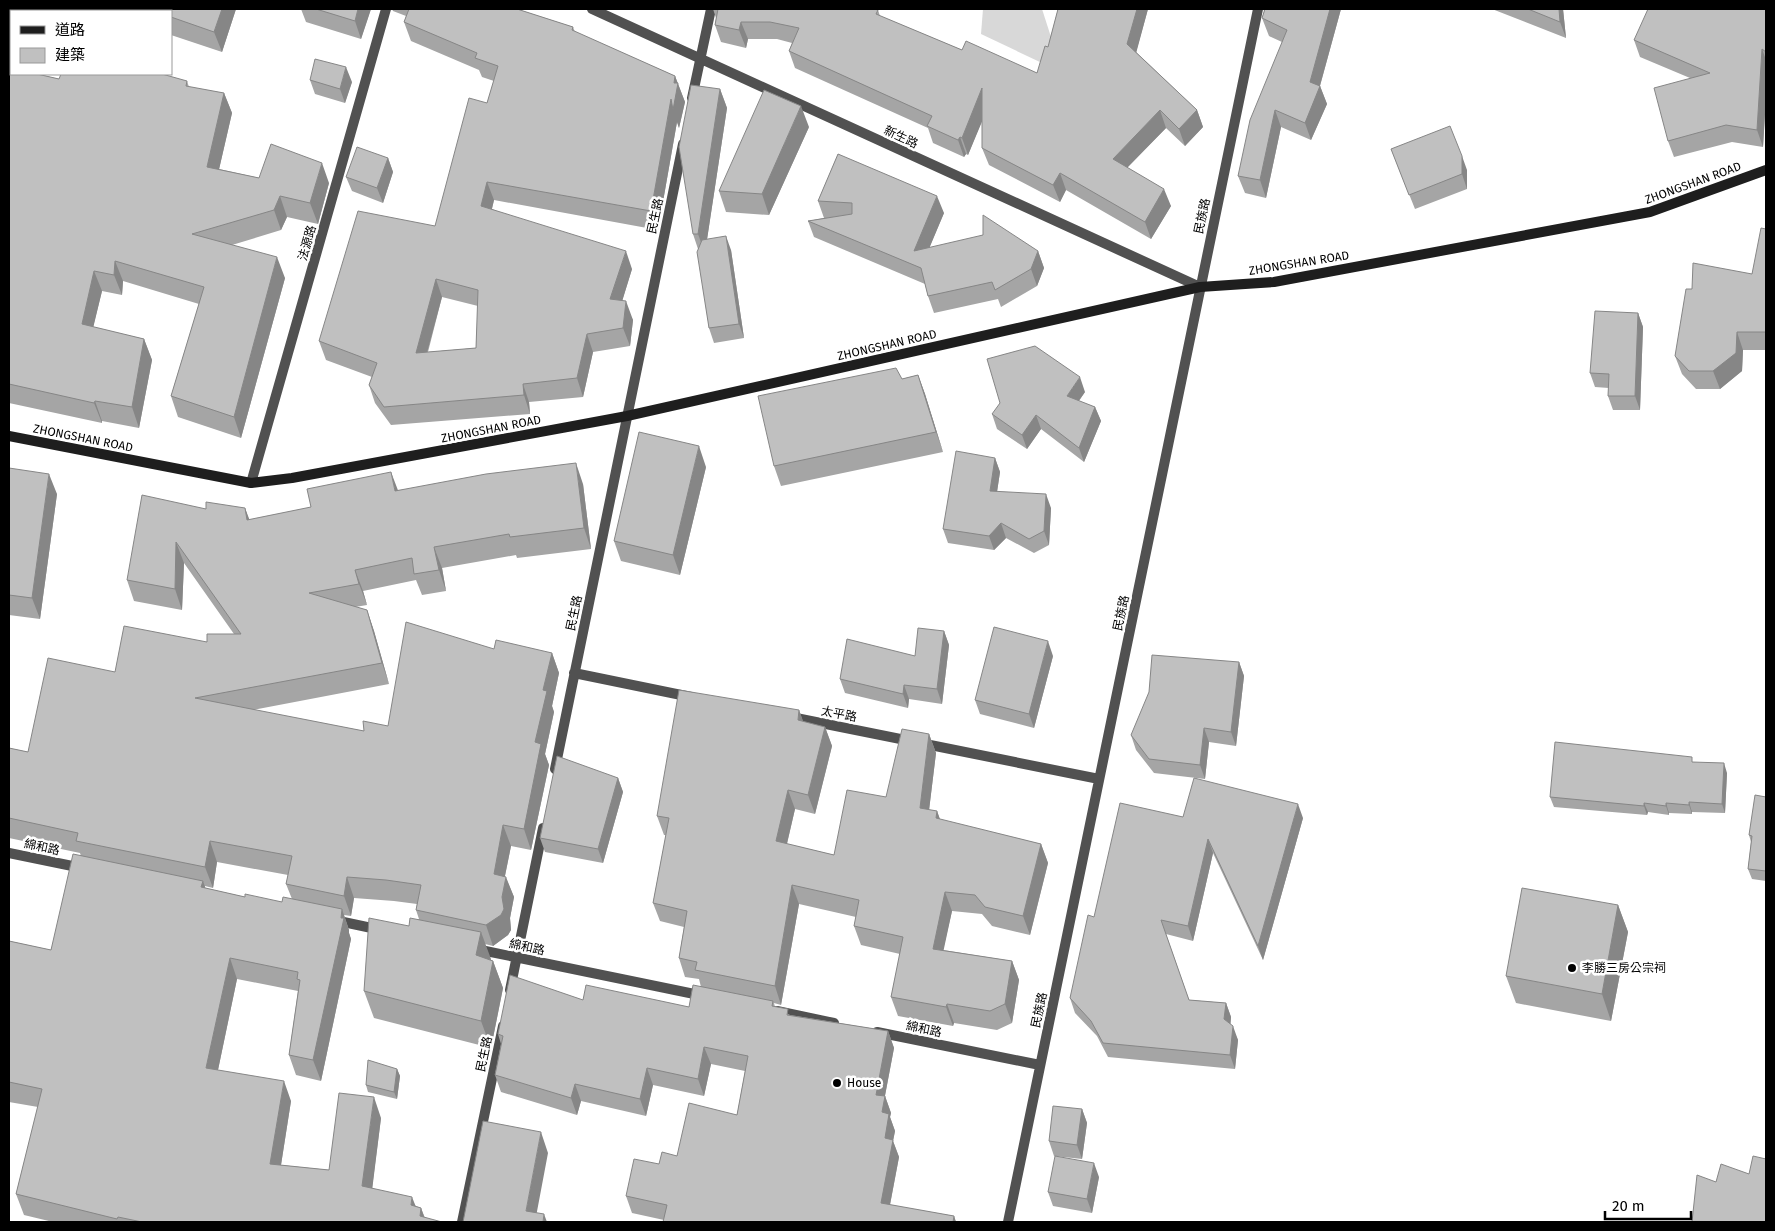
<svg xmlns="http://www.w3.org/2000/svg" width="1775" height="1231" viewBox="0 0 1775 1231" font-family="'Fira Sans','Noto Sans TC',sans-serif">
  <style>
    .green { fill: #d8d8d8 }
    .lines { fill: none; stroke-linecap: round; stroke-linejoin: round }
    .minor { stroke: #515151; stroke-width: 10 }
    .secondary { stroke: #1e1e1e; stroke-width: 10 }
    .wall { fill: #a5a5a5; fill-rule: evenodd }
    .shaded-wall { fill: #868686 }
    .building { fill: #c0c0c0; stroke: #868686; fill-rule: evenodd }
    .poi-dot { fill: #000; stroke: #fff; stroke-width: 2 }
    .labels { text-anchor: middle; stroke-width: 5; stroke-linejoin: round; paint-order: stroke }
    .street-label { font-size: 12px; fill: #000; stroke: #fff }
    .poi-label { font-size: 12px; fill: #000; stroke: #fff; text-anchor: start }
  </style>
  <rect width="100%" height="100%" fill="#fff"/>
  <path class="green" d="M983,9H1042L1051,37L1042,63L981,34Z"/>
  <g class="lines">
    <path class="minor" d="M592,9L1200,287
      M692,98L711,9
      M251,483L386,9
      M574,673L691,697
      M791,717L1099,779
      M555,769L683,144
      M9,853L82,868
      M334,920L381,930
      M476,949L704,996
      M510,990L543,828
      M777,1011L834,1023
      M877,1032L1040,1065
      M462,1222L503,1026
      M1008,1222L1258,9"/>
    <path class="secondary" d="M9,436L251,483L292,478L627,416L1200,287L1274,282L1650,212L1766,170"/>
  </g>
  <path class="wall" d="M35,9H86V11H36Z
    M137,9H236L222,52L171,35V11H138Z
    M301,9H371L361,39L306,22Z
    M392,9H517L573,27L575,32L675,76L685,102L679,128L677,122L658,230L494,200L492,209L632,269L622,301L633,320L630,346L593,352L583,397L529,402L530,414L391,425L375,403L369,385L372,377L326,360L319,341L435,226L487,103L494,81L482,77L479,70L411,41L404,22L406,16L393,11ZM442,297L478,306L476,348L428,352Z
    M713,9H874L878,10L880,16L962,50L1037,73L1048,47L1058,9H1148L1136,52L1197,110L1203,127L1185,146L1166,128L1127,168L1171,206L1151,239L1066,190L1060,202L989,165L982,148V120L968,155L966,154L964,157L933,143L928,128L795,68L789,51L792,43L777,39H748L746,48L721,42L715,25L716,18Z
    M1263,9H1341L1320,86L1327,104L1311,140L1281,127L1266,198L1245,193L1238,176L1282,42L1269,36L1262,18L1264,11Z
    M1492,9H1563L1566,38Z
    M1766,9V98L1763,147L1732,142L1674,157L1668,141L1690,78L1640,57L1634,40Z
    M9,67L59,79L187,81L189,87L224,93L232,113L219,169L259,178L329,183L318,224L287,217L281,230L232,245L285,278L241,438L178,417L171,396L199,304L123,281L122,295L102,291L93,327L144,339L152,360L139,428L102,421V423L9,403Z
    M310,80L352,82L345,103L315,94Z
    M720,89L727,108L707,239L731,250L744,338L714,343L709,328L698,249L693,234Z
    M809,127L769,215L726,212L719,191Z
    M1391,149L1467,170V189L1415,209Z
    M838,154L944,213L929,248L1038,251L1044,268L1037,286L1001,307L998,299L934,313L928,296L925,284L814,237L808,221L824,218L818,201Z
    M388,158L393,172L383,203L352,191L346,177Z
    M1766,229V350H1743L1742,371L1720,389H1696L1682,374L1675,356L1692,289L1752,274Z
    M1638,313L1643,327L1640,410H1613L1608,396L1609,388L1595,387L1590,373Z
    M918,375L925,394L943,452L781,486L774,466L902,379Z
    M1085,392L1079,401L1095,407L1101,421L1084,462L1041,429L1027,449L997,429L992,414Z
    M995,458L1000,472L997,492L1051,508L1049,545L1034,553L1006,538L994,550L948,543L943,529Z
    M706,467L680,575L621,561L614,541Z
    M9,468L57,494L40,619L9,615Z
    M583,484L591,549L517,558L516,555L442,568L446,591L422,595L416,580L363,591L367,605L355,607L367,610L374,631L389,684L253,710L364,731L388,726L494,649L552,653L559,673L552,706L554,712L545,754L549,765L531,850L511,846L505,876L514,897L510,918L511,930L508,935L493,946L485,944L490,960L493,961L503,988L491,1048L374,1018L364,991L409,926L419,919L416,910L417,904L394,901L354,898L351,916L344,915L349,930V933L351,939L321,1081L296,1075L289,1055L298,991L237,979L218,1070L291,1101L281,1165L329,1170L381,1118L372,1188L416,1206L421,1208L425,1218L442,1222H53L24,1215L16,1194L38,1107L9,1102V941L51,950L81,856L80,853L9,838V748L28,752L115,672L234,634L184,563L182,610L134,601L127,580L206,509L245,508L249,520L398,490ZM217,862L288,875L286,884L292,899L282,902L245,897L205,888V886L213,888Z
    M944,631L949,645L942,704L909,699L908,708L845,693L840,679L915,656Z
    M1053,656L1034,728L980,714L975,700Z
    M1239,662L1244,676L1236,746L1209,742L1205,779L1154,773L1136,750L1131,735Z
    M799,710L803,722L825,727L832,746L815,814L795,809L787,844L834,855L886,797L929,734L936,753L929,810L937,811L940,820L1041,844L1048,863L1030,935L992,926L982,914L952,911L943,950L1012,961L1019,980L1012,1023L997,1030L954,1023L953,1026L898,1016L891,997L900,954L861,945L854,926L856,917L799,904L781,1005L774,1003L775,1007L790,1015L888,1031L894,1048L885,1096L891,1113L890,1117L895,1131L893,1141L899,1157L890,1205L954,1216L956,1222H663L664,1220L632,1213L626,1196L659,1164L677,1156L737,1115L745,1071L711,1064L704,1096L653,1085L646,1116L581,1101L577,1115L501,1092L495,1075L501,1044L498,1034L583,1000L689,1007L701,987L699,979L685,977L679,958L684,927L660,921L653,903L666,835H664L657,816Z
    M1694,762L1727,773L1725,813L1692,812V814L1669,813V815L1648,812L1647,815L1554,807L1550,797Z
    M618,778L623,792L603,863L545,852L540,838Z
    M1766,797V881L1752,879L1748,869L1751,842L1749,835Z
    M1183,817L1303,818L1263,960L1213,853L1193,941L1166,934L1189,1000L1226,1003L1231,1017L1230,1024L1238,1040L1235,1069L1108,1057L1097,1036L1075,1013L1070,998L1094,917Z
    M1618,905L1628,932L1611,1021L1516,1003L1506,976Z
    M397,1069L400,1076L397,1099L368,1092L366,1085Z
    M1082,1109L1087,1123L1082,1159L1054,1156L1049,1141Z
    M1099,1177L1092,1213L1053,1206L1048,1192Z"/>
  <path class="shaded-wall" d="M76,9H86V11H76Z
    M222,9H236L222,52L214,32Z
    M358,9H371L361,39L355,21Z
    M1137,9H1148L1134,61L1127,44Z
    M1330,9H1341L1319,89L1320,86L1327,104L1311,140L1305,123L1310,82Z
    M1559,9H1563L1566,38L1560,22Z
    M741,22L748,39L746,48L739,30Z
    M1762,49L1766,60V98L1763,147L1757,130Z
    M346,67L352,82L345,103L340,89Z
    M675,76L685,102L679,128L677,122L658,230L651,211Z
    M982,88L989,105L968,155L962,138Z
    M720,89L727,108L705,253L698,234Z
    M224,93L232,113L215,187L207,167Z
    M801,106L809,127L769,215L762,194Z
    M1160,110L1166,128L1119,176L1113,159Z
    M1197,110L1203,127L1185,146L1179,129Z
    M1275,110L1281,127L1266,198L1260,180Z
    M960,137L966,154L964,157L958,140Z
    M1462,156L1467,170V189L1462,174Z
    M388,158L393,172L383,203L377,188Z
    M322,163L329,183L318,224L310,203Z
    M1060,173L1066,190L1060,202L1053,185Z
    M487,182L494,200L488,224L481,206Z
    M1164,189L1171,206L1151,239L1145,222Z
    M280,196L287,217L281,230L274,210Z
    M937,196L944,213L921,268L914,251Z
    M726,236L731,250L744,338L739,324Z
    M626,251L632,269L617,318L610,299Z
    M1038,251L1044,268L1037,286L1031,269Z
    M277,257L285,278L241,438L234,417Z
    M115,261L123,281L122,295L114,275Z
    M94,271L102,291L89,345L82,324Z
    M436,279L442,297L422,371L416,353Z
    M626,301L633,320L630,346L623,328Z
    M1638,313L1643,327L1640,410L1635,396Z
    M1737,332L1743,350L1742,371L1720,389L1713,371Z
    M587,334L593,352L583,397L577,378Z
    M144,339L152,360L139,428L132,407Z
    M918,375L925,394L943,452L936,432Z
    M1080,377L1085,392L1072,410L1067,396Z
    M523,384L529,402L530,414L524,395Z
    M95,401L102,421V423L94,403Z
    M1095,407L1101,421L1084,462L1079,448Z
    M1036,415L1041,429L1027,449L1022,435Z
    M699,446L706,467L680,575L673,555Z
    M995,458L1000,472L995,505L990,491Z
    M576,463L583,484L591,549L584,528Z
    M391,472L399,493L395,491Z
    M49,474L57,494L40,619L32,598Z
    M1046,494L1051,508L1049,545L1044,531Z
    M245,508L253,529L247,520Z
    M1001,523L1006,538L994,550L989,536Z
    M176,542L184,563L182,610L175,589Z
    M434,547L442,568L446,591L439,570Z
    M355,570L363,591L367,605L359,584Z
    M367,610L374,631L389,684L382,663Z
    M944,631L949,645L942,704L937,689Z
    M1048,641L1053,656L1034,728L1029,714Z
    M552,653L559,673L552,706L554,712L545,754L549,765L531,850L524,829L535,742L543,690Z
    M1239,662L1244,676L1236,746L1231,732Z
    M904,685L909,699L908,708L903,694Z
    M799,710L806,729L798,720Z
    M825,727L832,746L815,814L808,795Z
    M1204,728L1209,742L1205,779L1200,765Z
    M929,734L936,753L927,827L920,808Z
    M1724,763L1727,773L1725,813L1722,804Z
    M618,778L623,792L603,863L598,849Z
    M788,790L795,809L783,860L776,841Z
    M1689,802L1692,812V814L1689,805Z
    M1644,803L1648,812L1647,815L1644,806Z
    M1666,803L1669,813V815L1666,806Z
    M1298,804L1303,818L1263,960L1258,946Z
    M937,811L944,830L936,818Z
    M503,825L511,846L501,895L494,874Z
    M1208,839L1213,853L1193,941L1188,926Z
    M210,841L217,862L213,888L205,867Z
    M1041,844L1048,863L1030,935L1023,916Z
    M347,877L354,898L351,916L344,896Z
    M506,877L514,897L510,918L511,930L508,935L493,946L486,925L502,897Z
    M203,881L210,901L201,887Z
    M792,885L799,904L781,1005L775,986Z
    M945,892L952,911L940,967L933,949Z
    M1618,905L1628,932L1611,1021L1602,994Z
    M342,909L349,930V933L351,939L321,1081L313,1060Z
    M481,932L491,959L486,982L476,955Z
    M230,958L237,979L214,1089L206,1068Z
    M493,961L503,988L491,1048L481,1021Z
    M1012,961L1019,980L1012,1023L1005,1004Z
    M1226,1003L1231,1017L1230,1033L1224,1019Z
    M947,1004L954,1023L953,1026L946,1007Z
    M1233,1026L1238,1040L1235,1069L1230,1055Z
    M888,1031L894,1048L882,1111L876,1095Z
    M704,1047L711,1064L704,1096L698,1079Z
    M647,1068L653,1085L646,1116L640,1099Z
    M397,1069L400,1076L397,1099L394,1092Z
    M284,1081L291,1101L278,1184L270,1164Z
    M575,1084L581,1101L577,1115L571,1098Z
    M885,1096L891,1113L890,1117L895,1131L893,1141L899,1157L887,1220L881,1203L885,1138L882,1112Z
    M374,1097L381,1118L370,1207L362,1186Z
    M1082,1109L1087,1123L1082,1159L1077,1145Z
    M541,1132L548,1153L535,1222L526,1211Z
    M1094,1163L1099,1177L1092,1213L1087,1199Z
    M412,1197L420,1217L411,1205Z
    M421,1208L426,1222L420,1216Z
    M544,1214L547,1222H543Z
    M954,1216L956,1222H953Z"/>
  <path class="building" d="M146,9H222L214,32L171,17V11H154Z
    M316,9H358L355,21Z
    M409,9H517L573,27L572,30L675,76L674,83H678L673,110L671,99L651,211L487,182L481,206L626,251L610,299L626,301L623,328L587,334L577,378L523,384L524,395L384,407L369,385L377,363L319,341L358,211L435,226L469,98L487,103L498,66L475,58L477,53L404,22ZM436,279L478,290L476,348L416,353Z
    M718,9H874L878,10L876,14L962,50L966,41L1037,73L1045,46L1048,47L1058,9H1137L1127,44L1197,110L1179,129L1160,110L1113,159L1164,189L1145,222L1060,173L1053,185L982,148V88L962,138L960,137L958,140L927,126L932,116L789,51L799,28L770,22H741L739,30L715,25Z
    M1265,9H1330L1310,82L1320,86L1305,123L1275,110L1260,180L1238,176L1250,120L1287,30L1262,18Z
    M1528,9H1559L1560,22Z
    M1648,9H1766V52L1762,49L1757,130L1726,125L1668,141L1654,88L1710,73L1634,40Z
    M315,59L346,67L340,89L310,80Z
    M9,67H11V74H37L59,79L61,74H162L187,81L186,86L224,93L207,167L259,178L271,144L322,163L310,203L280,196L274,210L192,234L277,257L234,417L171,396L204,287L115,261L114,275L94,271L82,324L144,339L132,407L95,401L94,403L9,384Z
    M691,85L720,89L698,234H693L679,147Z
    M764,90L801,106L762,194L719,191Z
    M1450,126L1462,156V174L1409,195L1391,149Z
    M357,147L388,158L377,188L346,177Z
    M838,154L937,196L914,251L983,235V215L1038,251L1031,269L995,290L992,282L928,296L921,268L808,221L852,214V203L818,201Z
    M1761,228L1766,229V332H1737L1736,353L1713,371H1689L1675,356L1686,289H1692L1693,263L1752,274Z
    M726,236L739,324L709,328L697,252L702,240Z
    M1595,311L1638,313L1635,396H1608L1609,374L1590,373Z
    M1035,346L1080,377L1067,396L1095,407L1079,448L1036,415L1022,435L992,414L1000,403L987,359Z
    M896,368L902,379L918,375L936,432L774,466L758,396Z
    M639,432L699,446L673,555L614,541Z
    M956,451L995,458L990,491L1046,494L1044,531L1029,539L1001,523L989,536L943,529Z
    M576,463L584,528L510,537L509,534L434,547L439,570L414,574L412,558L355,570L359,584L309,593L367,610L382,663L195,698L364,731L363,721L388,726L406,622L494,649L496,640L552,653L543,690L547,691L535,742L541,744L524,829L503,825L494,874L506,877L502,897L504,909L501,915L486,925L416,910L421,885L386,880L347,877L344,896L286,884L292,856L210,841L205,867L76,841L78,833L9,818V748L28,752L48,658L115,672L124,626L207,642V634H241L176,542L175,589L127,580L142,495L206,509V502L245,508L247,520L311,507L307,489L391,472L395,491L486,474Z
    M9,468L49,474L32,598L9,595Z
    M994,627L1048,641L1029,714L975,700Z
    M918,628L944,631L937,689L904,685L903,694L840,679L847,639L915,656Z
    M1152,655L1239,662L1231,732L1204,728L1200,765L1149,759L1131,735L1149,692Z
    M679,690L799,710L798,720L825,727L808,795L788,790L776,841L834,855L847,790L886,797L902,729L929,734L920,808L937,811L936,818L1041,844L1023,916L985,907L975,895L945,892L933,949L1012,961L1005,1004L990,1011L947,1004L946,1007L891,997L903,937L854,926L859,900L792,885L775,986L695,970L697,962L679,958L687,911L653,903L669,818L657,816Z
    M1555,742L1692,757V762L1724,763L1722,804L1689,802V805L1666,803V806L1644,803V806L1550,797Z
    M557,756L618,778L598,849L540,838Z
    M1194,778L1298,804L1258,946L1208,839L1188,926L1161,920L1189,1000L1226,1003L1224,1019L1233,1026L1230,1055L1103,1043L1091,1021L1070,998L1088,915L1094,917L1120,803L1183,817Z
    M1755,795L1766,797V871L1748,869L1752,836L1749,835Z
    M73,854L203,881L201,887L245,897V894L282,902L283,897L342,909L341,918H344L313,1060L289,1055L300,980L297,979L298,972L230,958L206,1068L284,1081L270,1164L329,1170L339,1093L374,1097L362,1186L412,1197L411,1205L421,1208L420,1216L442,1222H142L118,1217L117,1219L16,1194L42,1089L9,1082V941L51,950Z
    M1522,888L1618,905L1602,994L1506,976Z
    M369,918L409,926L410,918L481,932L476,955L493,961L481,1021L364,991Z
    M510,975L583,1000L586,985L689,1007L693,985L773,1001L772,1006L788,1009L787,1015L888,1031L876,1095L885,1096L882,1112L889,1114L885,1138L893,1140L881,1203L954,1216L953,1222H663L667,1205L626,1196L634,1159L659,1164L662,1152L677,1156L689,1103L737,1115L748,1056L704,1047L698,1079L647,1068L640,1099L575,1084L571,1098L495,1075L503,1036L498,1034Z
    M368,1060L397,1069L394,1092L366,1085Z
    M1053,1106L1082,1109L1077,1145L1049,1141Z
    M483,1121L541,1132L526,1211L544,1214L543,1222H463Z
    M1055,1156L1094,1163L1087,1199L1048,1192Z
    M1753,1156L1766,1159V1222H1692L1697,1175L1716,1182L1721,1164L1749,1174Z"/>
  <g class="poi-dot">
    <circle cx="1572" cy="968" r="5"/>
    <circle cx="837" cy="1083" r="5"/>
  </g>
  <g class="labels">
    <g class="street-label">
      <text transform="translate(901 137) rotate(25)" y="4">新生路</text>
      <text transform="translate(1693 183) rotate(-20)" y="4">ZHONGSHAN ROAD</text>
      <text transform="translate(655 216) rotate(-78)" y="4">民生路</text>
      <text transform="translate(1202 216) rotate(-78)" y="4">民族路</text>
      <text transform="translate(307 243) rotate(-74)" y="4">法源路</text>
      <text transform="translate(1299 263) rotate(-9)" y="4">ZHONGSHAN ROAD</text>
      <text transform="translate(887 345) rotate(-13)" y="4">ZHONGSHAN ROAD</text>
      <text transform="translate(491 429) rotate(-11)" y="4">ZHONGSHAN ROAD</text>
      <text transform="translate(83 438) rotate(11)" y="4">ZHONGSHAN ROAD</text>
      <text transform="translate(574 613) rotate(-78)" y="4">民生路</text>
      <text transform="translate(1121 613) rotate(-78)" y="4">民族路</text>
      <text transform="translate(839 714) rotate(11)" y="4">太平路</text>
      <text transform="translate(42 847) rotate(12)" y="4">綿和路</text>
      <text transform="translate(527 947) rotate(12)" y="4">綿和路</text>
      <text transform="translate(1039 1010) rotate(-78)" y="4">民族路</text>
      <text transform="translate(924 1029) rotate(12)" y="4">綿和路</text>
      <text transform="translate(484 1054) rotate(-78)" y="4">民生路</text>
    </g>
    <g class="poi-label">
      <text x="1582" y="972">李勝三房公宗祠</text>
      <text x="847" y="1087">House</text>
    </g>
  </g>
  <rect width="1775" height="1231" fill="none" stroke="#000000" stroke-width="20"/>
  <rect x="10" y="10" width="162" height="65" fill="#ffffff" stroke="#999999"/>
  <rect x="20" y="26" width="25" height="8" fill="#1e1e1e" stroke="#999999"/>
  <text x="55" y="35" font-size="15" fill="#000000">道路</text>
  <rect x="20" y="48" width="25" height="15" fill="#c0c0c0" stroke="#999999"/>
  <text x="55" y="60" font-size="15" fill="#000000">建築</text>
  <path d="M1605 1211v8h86v-8" fill="none" stroke="#000000" stroke-width="2.5"/>
  <text x="1612" y="1211" font-size="15" fill="#000000" stroke="#ffffff" stroke-width="4" paint-order="stroke">20 m</text>
</svg>
